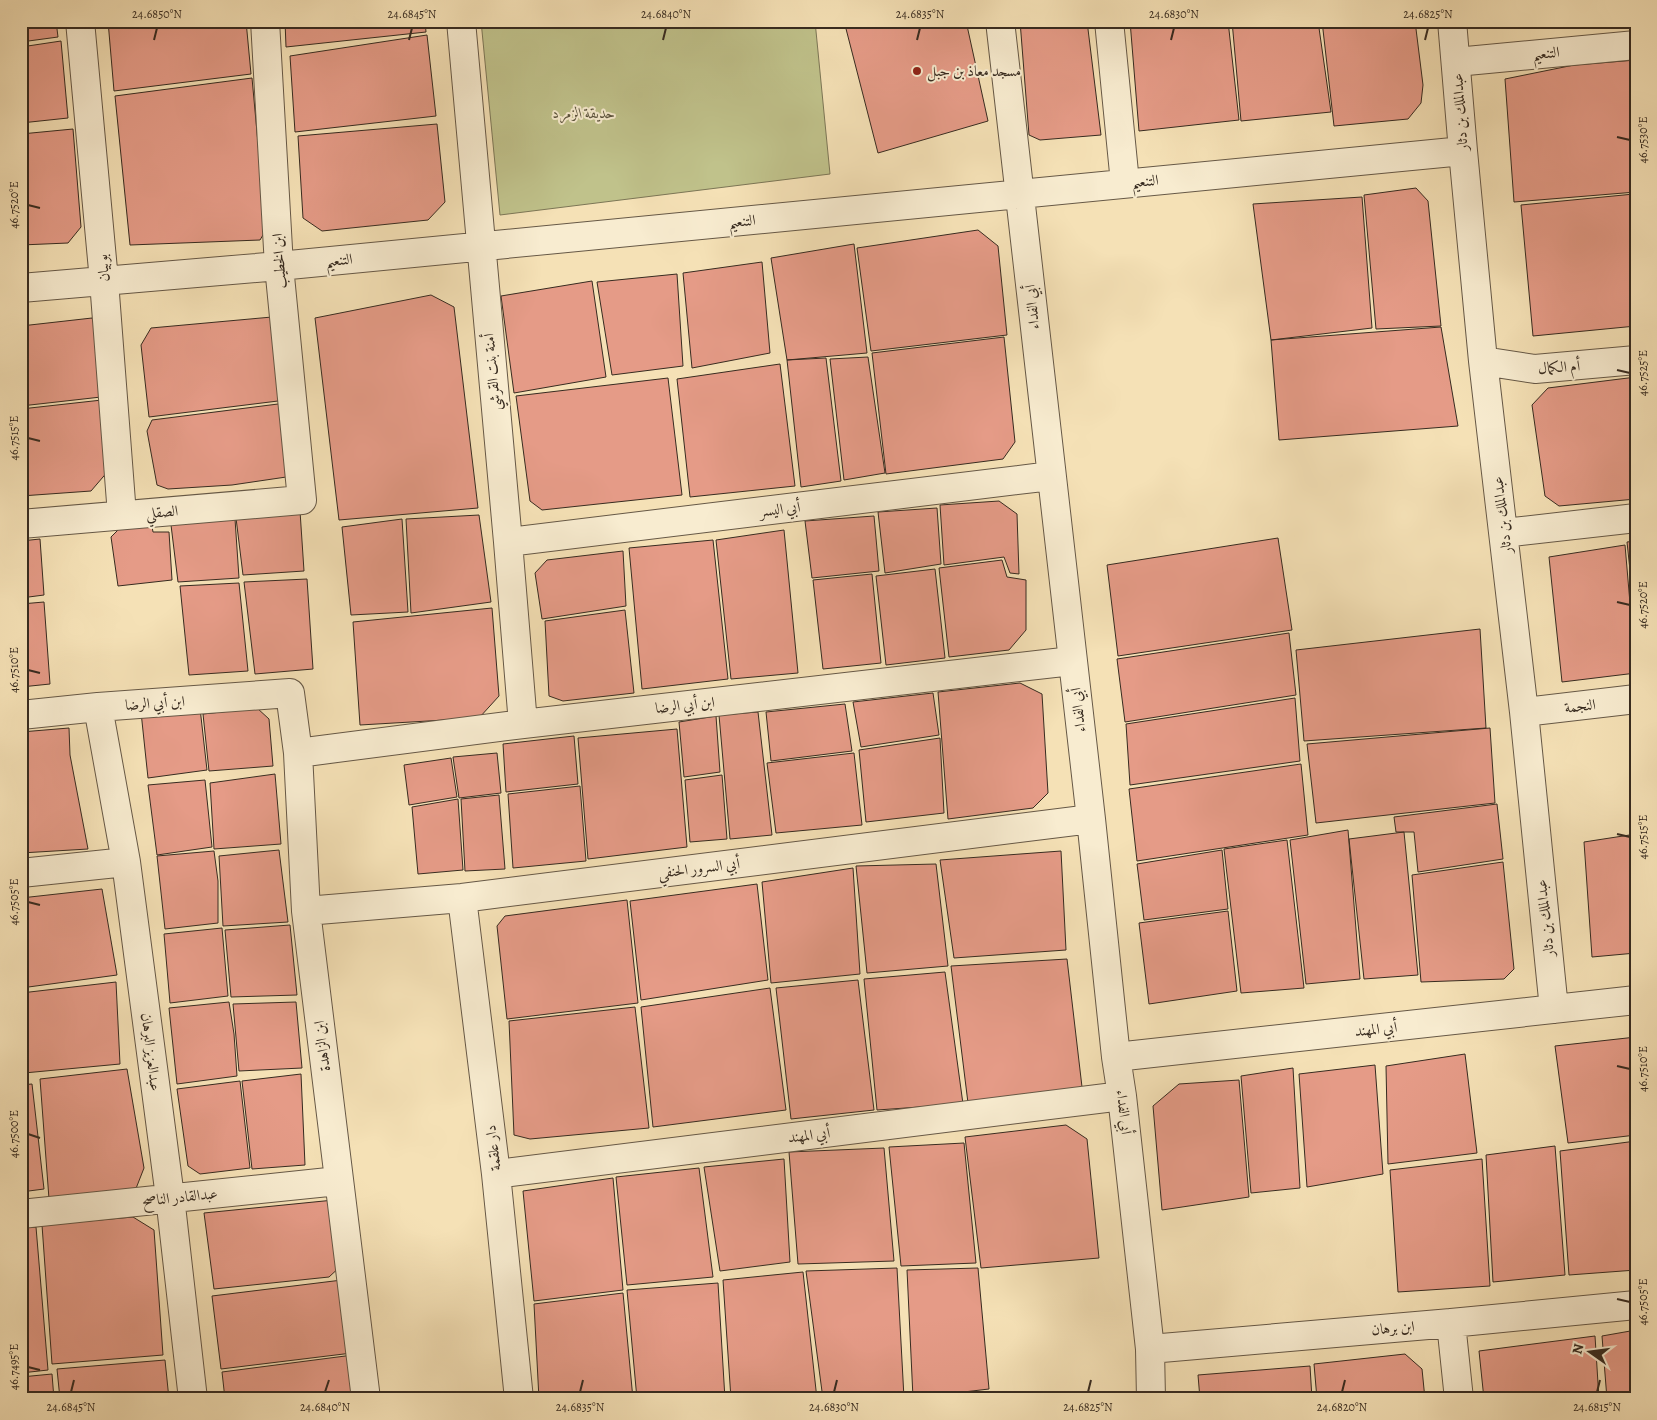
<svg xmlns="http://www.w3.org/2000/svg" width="1657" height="1420" viewBox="0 0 1657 1420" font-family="Alegreya,Amiri,serif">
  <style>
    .green { fill: #c0c28b; stroke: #7c7656 }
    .building { fill: #e59b87; stroke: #372b20 }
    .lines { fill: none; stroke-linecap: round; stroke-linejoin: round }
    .street-casing { stroke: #665846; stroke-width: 30 }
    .street { stroke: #f8ecd0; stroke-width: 28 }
    .ticks { fill: none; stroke: #372b20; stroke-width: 2 }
    .poi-dot { fill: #8f2418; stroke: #f8ecd0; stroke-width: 2 }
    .labels { text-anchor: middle; stroke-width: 4; stroke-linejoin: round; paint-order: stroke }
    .street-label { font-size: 15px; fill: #372b20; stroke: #f8ecd0 }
    .poi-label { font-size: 15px; fill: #372b20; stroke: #f8ecd0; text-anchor: start }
    .park-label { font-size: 15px; font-style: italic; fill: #59513b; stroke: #f8ecd0 }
    .neatline { fill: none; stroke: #372b20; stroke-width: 2 }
    .ticks-label { font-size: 12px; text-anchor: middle; fill: #372b20 }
  </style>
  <rect width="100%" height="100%" fill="#f5e1b6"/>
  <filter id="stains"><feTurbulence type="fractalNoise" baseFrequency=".004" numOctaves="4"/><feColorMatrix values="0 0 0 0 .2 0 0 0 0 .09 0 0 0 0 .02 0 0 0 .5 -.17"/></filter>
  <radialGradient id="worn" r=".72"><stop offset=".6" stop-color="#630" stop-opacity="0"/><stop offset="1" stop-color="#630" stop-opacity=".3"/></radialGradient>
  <path class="green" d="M481,21H815L830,174L500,215Z"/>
  <path class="building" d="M21,21H56L58,37L21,42Z
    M108,21H246L251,74L114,91Z
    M285,21H425L426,32L286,47Z
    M844,21H966L988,121L878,153Z
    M1020,21H1087L1101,135L1040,140L1029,135Z
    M1130,21H1228L1239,120L1139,131Z
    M1232,21H1318L1331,112L1241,121Z
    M1322,21H1415L1423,85L1421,103L1408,119L1334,126Z
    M427,35L436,116L295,132L290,56Z
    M61,41L68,118L21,123V47Z
    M1636,60V192L1514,202L1505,79L1574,65Z
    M252,78L266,230L260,240L130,245L115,96Z
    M437,124L445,202L428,220L322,231L303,218L298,136Z
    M73,129L81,227L68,243L21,245V134Z
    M1416,188L1428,201L1441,326L1376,329L1364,195Z
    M1634,194L1636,215V326L1533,336L1521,205Z
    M1362,197L1372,328L1271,340L1253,204Z
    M978,230L998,246L1007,335L871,351L857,248Z
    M854,244L867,353L787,360L771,258Z
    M762,262L770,353L692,368L683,273Z
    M677,274L683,366L612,375L597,282Z
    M592,281L606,377L514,393L501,296Z
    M431,295L454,307L478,508L339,520L315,318Z
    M272,317L286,400L149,417L141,345L151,328Z
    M92,318L95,327L101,397L21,406V326Z
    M1441,327L1458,426L1279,440L1271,340Z
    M1004,337L1015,442L1003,459L886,474L872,353Z
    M868,357L885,473L844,480L830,359Z
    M826,358L841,481L801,487L787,360Z
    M780,364L795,486L690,497L677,379Z
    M1636,377V499L1559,506L1545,496L1532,405L1548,388Z
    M668,378L682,495L542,510L530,501L516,396Z
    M102,400L109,470L91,491L21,496V409Z
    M286,403L293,476L232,485L168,489L157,485L147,431L152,420Z
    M999,501L1017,514L1019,574L1010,573L1004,557L944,565L940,505Z
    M937,508L941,564L885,573L878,512Z
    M300,511L304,571L243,575L236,518Z
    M479,515L491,602L411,613L406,519Z
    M874,516L879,571L812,578L805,521Z
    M235,519L239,578L178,582L171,525Z
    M402,519L408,612L351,615L342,527Z
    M151,521L153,532H169L172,580L118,586L111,537L125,523Z
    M784,530L798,673L731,679L716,540Z
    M1278,538L1292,630L1118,656L1107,565Z
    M40,539L44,595L21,598V541Z
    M713,540L728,679L642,689L629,548Z
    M1636,541V588L1632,589L1627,542Z
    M1625,545L1636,673L1562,682L1549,557Z
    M623,551L626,606L542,619L535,573L547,560Z
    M1002,560L1007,577L1026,580V630L1009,650L949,657L939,568Z
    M935,569L945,658L886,665L876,576Z
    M872,574L881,663L823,669L813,580Z
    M307,579L313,669L255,674L244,582Z
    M239,583L248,671L189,675L180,586Z
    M1631,590H1636V637Z
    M44,602L50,684L21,687V604Z
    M492,608L499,696L479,718L360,725L353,622Z
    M625,610L634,693L563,701L549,696L545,621Z
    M1480,629L1486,728L1304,741L1296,650Z
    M1289,633L1296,695L1125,722L1117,659Z
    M1020,683L1042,694L1048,793L1033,808L948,819L938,692Z
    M933,693L939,735L861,747L853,702Z
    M1295,698L1300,761L1130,785L1126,724Z
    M845,704L852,751L771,761L766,712Z
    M200,708L207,770L148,778L141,712Z
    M257,708L269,719L273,766L209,771L203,714Z
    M758,712L772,835L730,839L719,715Z
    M716,716L720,772L684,777L679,722Z
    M69,728L70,755L88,849L21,853V732Z
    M1490,728L1495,803L1316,823L1307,744Z
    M677,729L687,847L588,859L578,738Z
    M574,736L578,784L506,792L503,744Z
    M940,738L944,813L866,822L859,750Z
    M497,753L501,793L459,798L453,757Z
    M854,753L862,825L776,833L767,763Z
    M451,758L457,797L409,805L404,765Z
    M1301,764L1308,835L1137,861L1129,789Z
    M275,774L281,844L214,849L210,783Z
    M722,775L727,839L690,842L685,780Z
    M205,780L212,847L157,855L148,785Z
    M580,786L586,861L513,868L508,794Z
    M499,795L505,869L465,871L461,799Z
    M458,799L463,870L418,874L412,807Z
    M1497,804L1503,859L1418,872L1414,832H1396L1394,817Z
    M1348,830L1360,979L1306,984L1290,840Z
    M1404,832L1418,975L1364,979L1349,839Z
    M1636,834V953L1592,957L1584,842Z
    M1287,840L1304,988L1241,993L1224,849Z
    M279,850L288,922L223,926L219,856Z
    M1222,850L1228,909L1144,920L1137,864Z
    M214,851L218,881V923L165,929L157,856Z
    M1061,851L1066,950L954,958L940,860Z
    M1503,862L1514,969L1504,979L1421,982L1412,875Z
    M936,864L948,966L867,973L856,866Z
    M853,868L860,974L771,983L762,882Z
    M757,884L768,980L641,1000L630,901Z
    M102,889L117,975L21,988V898Z
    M627,900L638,1003L507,1019L497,926L505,916Z
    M1228,911L1237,991L1149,1004L1139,923Z
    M290,925L297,995L231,997L225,930Z
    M222,928L228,996L170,1003L164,934Z
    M1067,959L1082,1087L968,1103L951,966Z
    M945,972L963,1104L877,1110L864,979Z
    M858,980L874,1110L791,1119L776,988Z
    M116,982L120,1064L24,1073L21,993Z
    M770,988L786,1110L653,1127L641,1007Z
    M229,1002L234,1034L237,1076L177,1084L169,1008Z
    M296,1002L302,1068L239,1071L233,1004Z
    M635,1007L649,1128L530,1139L514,1135L509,1021Z
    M1636,1037V1135L1568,1143L1555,1046Z
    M1465,1054L1477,1153L1388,1164L1386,1066Z
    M1375,1065L1383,1174L1307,1187L1299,1074Z
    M1293,1068L1300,1188L1251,1193L1241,1076Z
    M127,1069L144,1168L135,1191L49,1199L40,1079Z
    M301,1074L305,1165L252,1169L242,1081Z
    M1239,1080L1249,1197L1162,1210L1153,1106L1179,1084Z
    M240,1081L250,1168L200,1174L188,1166L177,1089Z
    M32,1084L44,1189L21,1192V1085Z
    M1066,1125L1087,1139L1099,1258L981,1268L965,1137Z
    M1636,1141V1270L1569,1275L1560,1151Z
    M964,1143L976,1263L901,1266L889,1147Z
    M1555,1146L1565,1275L1493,1282L1486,1155Z
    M884,1148L894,1261L798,1264L789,1152Z
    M784,1159L790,1262L720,1271L704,1167Z
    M1482,1159L1490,1286L1398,1292L1390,1170Z
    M699,1168L713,1277L627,1285L616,1177Z
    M613,1178L623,1290L534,1301L523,1191Z
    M334,1200L343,1264L329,1277L214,1289L204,1213Z
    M133,1217L154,1230L163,1355L52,1364L42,1225Z
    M36,1227L48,1370L21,1373V1228Z
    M897,1268L904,1398L823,1399L806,1271Z
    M978,1268L989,1389L913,1398L907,1270Z
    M803,1272L817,1399H731L723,1280Z
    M342,1280L352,1353L221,1369L212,1296Z
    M718,1283L725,1399H637L627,1290Z
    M623,1293L633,1399H539L534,1304Z
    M1636,1330V1399H1607L1602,1336Z
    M1595,1336L1599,1399H1484L1479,1351Z
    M1405,1354L1422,1369L1425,1399H1317L1314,1364Z
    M353,1355L360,1399H225L222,1372Z
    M165,1360L169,1399H60L57,1369Z
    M1310,1366L1312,1399H1200L1198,1375Z
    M52,1374L54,1399H21V1377Z"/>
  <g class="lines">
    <defs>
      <path id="street" d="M80,21L104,281L122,515
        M461,21L508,542L523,724
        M1000,21L1091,819L1116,1057L1122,1096L1150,1349L1151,1399
        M1109,21L1125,183
        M1452,21L1463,151L1483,361L1524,712L1554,1009
        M1456,62L1636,45
        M21,288L279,266L1463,151
        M1483,361L1535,369L1636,360
        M21,524L302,500L279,266L265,21
        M1504,533L1636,518
        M508,542L1051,476
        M98,707L126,862L170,1197L193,1399
        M1524,712L1636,699
        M21,715L98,707L290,693L298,753L306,911L366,1399
        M298,753L523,724L1072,661
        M21,873L126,862
        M462,898L496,1174L519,1399
        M306,911L462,898L1091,819
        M1116,1057L1636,1000
        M496,1174L1122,1096
        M21,1214L338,1181
        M1451,1323L1459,1399
        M1150,1349L1451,1323L1636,1305"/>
    </defs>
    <use href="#street" class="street-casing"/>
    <use href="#street" class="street"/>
  </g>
  <path class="ticks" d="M154,40L157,28M409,40L412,28M663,40L666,28M917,40L920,28M1171,40L1174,28M1425,40L1428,28M1617,137L1630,140M28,205L40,208M1617,370L1630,373M28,438L40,441M1617,602L1630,605M28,670L40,673M1617,834L1630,837M28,902L40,905M1617,1066L1630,1069M28,1134L40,1138M1617,1299L1630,1302M28,1367L40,1370M71,1392L74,1380M325,1392L329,1380M580,1392L583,1380M834,1392L837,1380M1088,1392L1091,1380M1342,1392L1345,1380M1597,1392L1600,1380"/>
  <circle class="poi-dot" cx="917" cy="71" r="5"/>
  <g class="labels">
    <g class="street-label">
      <text transform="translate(1546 53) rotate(-5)" y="5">التنعيم</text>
      <text transform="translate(1460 112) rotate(-94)" y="5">عبدالملك بن دثار</text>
      <text transform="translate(1145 181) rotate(-5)" y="5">التنعيم</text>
      <text transform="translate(742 221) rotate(-5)" y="5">التنعيم</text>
      <text transform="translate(339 260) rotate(-6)" y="5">التنعيم</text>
      <text transform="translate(279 261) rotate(-94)" y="5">ابن الخطيب</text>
      <text transform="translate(103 268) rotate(-95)" y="5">بوبيان</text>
      <text transform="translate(1032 307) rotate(-96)" y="5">أبي الفداء</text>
      <text transform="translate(1559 367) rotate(-4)" y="5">أم الكمال</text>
      <text transform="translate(492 372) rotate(-95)" y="5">أمنة بنت القرشي</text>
      <text transform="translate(780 509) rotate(-7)" y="5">أبي اليسر</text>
      <text transform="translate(162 512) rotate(-5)" y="5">الصقلي</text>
      <text transform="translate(1502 515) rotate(-97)" y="5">عبدالملك بن دثار</text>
      <text transform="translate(155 703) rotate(-4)" y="5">ابن أبي الرضا</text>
      <text transform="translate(685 705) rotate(-6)" y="5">ابن أبي الرضا</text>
      <text transform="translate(1580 706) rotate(-7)" y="5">النجمة</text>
      <text transform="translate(1078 710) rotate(-97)" y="5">أبي الفداء</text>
      <text transform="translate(699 868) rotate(-7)" y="5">أبي السرور الحنفي</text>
      <text transform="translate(1545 918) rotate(-96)" y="5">عبدالملك بن دثار</text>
      <text transform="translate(1376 1029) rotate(-6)" y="5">أبي المهند</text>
      <text transform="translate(322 1046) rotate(-97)" y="5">ابن الزاهدة</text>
      <text transform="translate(151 1052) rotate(83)" y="5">عبدالعزيز البرهان</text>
      <text transform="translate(1124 1112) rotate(83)" y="5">أبي الفداء</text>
      <text transform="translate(809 1135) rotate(-7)" y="5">أبي المهند</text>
      <text transform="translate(493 1148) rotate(-97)" y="5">دار علقمة</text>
      <text transform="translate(180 1197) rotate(-6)" y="5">عبدالقادر الناصح</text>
      <text transform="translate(1393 1328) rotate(-5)" y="5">ابن برهان</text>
    </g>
    <g class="poi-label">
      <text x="927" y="76">مسجد معاذ بن جبل</text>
    </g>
    <g class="park-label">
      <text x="584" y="118">حديقة الزمرد</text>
    </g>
  </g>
  <rect width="1657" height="1420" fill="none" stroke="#f5e1b6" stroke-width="55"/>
  <g transform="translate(1590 1352) rotate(284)" stroke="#f8ecd0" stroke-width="4" paint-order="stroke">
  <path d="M0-4L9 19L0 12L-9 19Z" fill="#372b20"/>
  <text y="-8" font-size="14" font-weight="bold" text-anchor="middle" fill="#372b20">N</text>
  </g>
  <rect x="28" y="28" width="1602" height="1364" class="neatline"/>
  <g class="ticks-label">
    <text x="157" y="18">24.6850°N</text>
    <text x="412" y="18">24.6845°N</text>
    <text x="666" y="18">24.6840°N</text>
    <text x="920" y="18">24.6835°N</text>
    <text x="1174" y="18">24.6830°N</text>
    <text x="1428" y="18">24.6825°N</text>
    <text transform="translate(1643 140) rotate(-90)" y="4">46.7530°E</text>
    <text transform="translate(14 205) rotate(-90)" y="4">46.7520°E</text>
    <text transform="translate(1643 373) rotate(-90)" y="4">46.7525°E</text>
    <text transform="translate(14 438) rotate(-90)" y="4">46.7515°E</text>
    <text transform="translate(1643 605) rotate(-90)" y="4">46.7520°E</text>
    <text transform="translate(14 670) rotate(-90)" y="4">46.7510°E</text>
    <text transform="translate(1643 837) rotate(-90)" y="4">46.7515°E</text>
    <text transform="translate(14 902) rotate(-90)" y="4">46.7505°E</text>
    <text transform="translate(1643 1069) rotate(-90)" y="4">46.7510°E</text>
    <text transform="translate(14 1134) rotate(-90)" y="4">46.7500°E</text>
    <text transform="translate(1643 1302) rotate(-90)" y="4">46.7505°E</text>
    <text transform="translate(14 1367) rotate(-90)" y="4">46.7495°E</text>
    <text x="71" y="1411">24.6845°N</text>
    <text x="325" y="1411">24.6840°N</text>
    <text x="580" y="1411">24.6835°N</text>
    <text x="834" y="1411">24.6830°N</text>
    <text x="1088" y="1411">24.6825°N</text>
    <text x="1342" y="1411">24.6820°N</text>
    <text x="1597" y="1411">24.6815°N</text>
  </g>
  <rect width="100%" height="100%" filter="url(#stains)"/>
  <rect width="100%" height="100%" fill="url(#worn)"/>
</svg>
